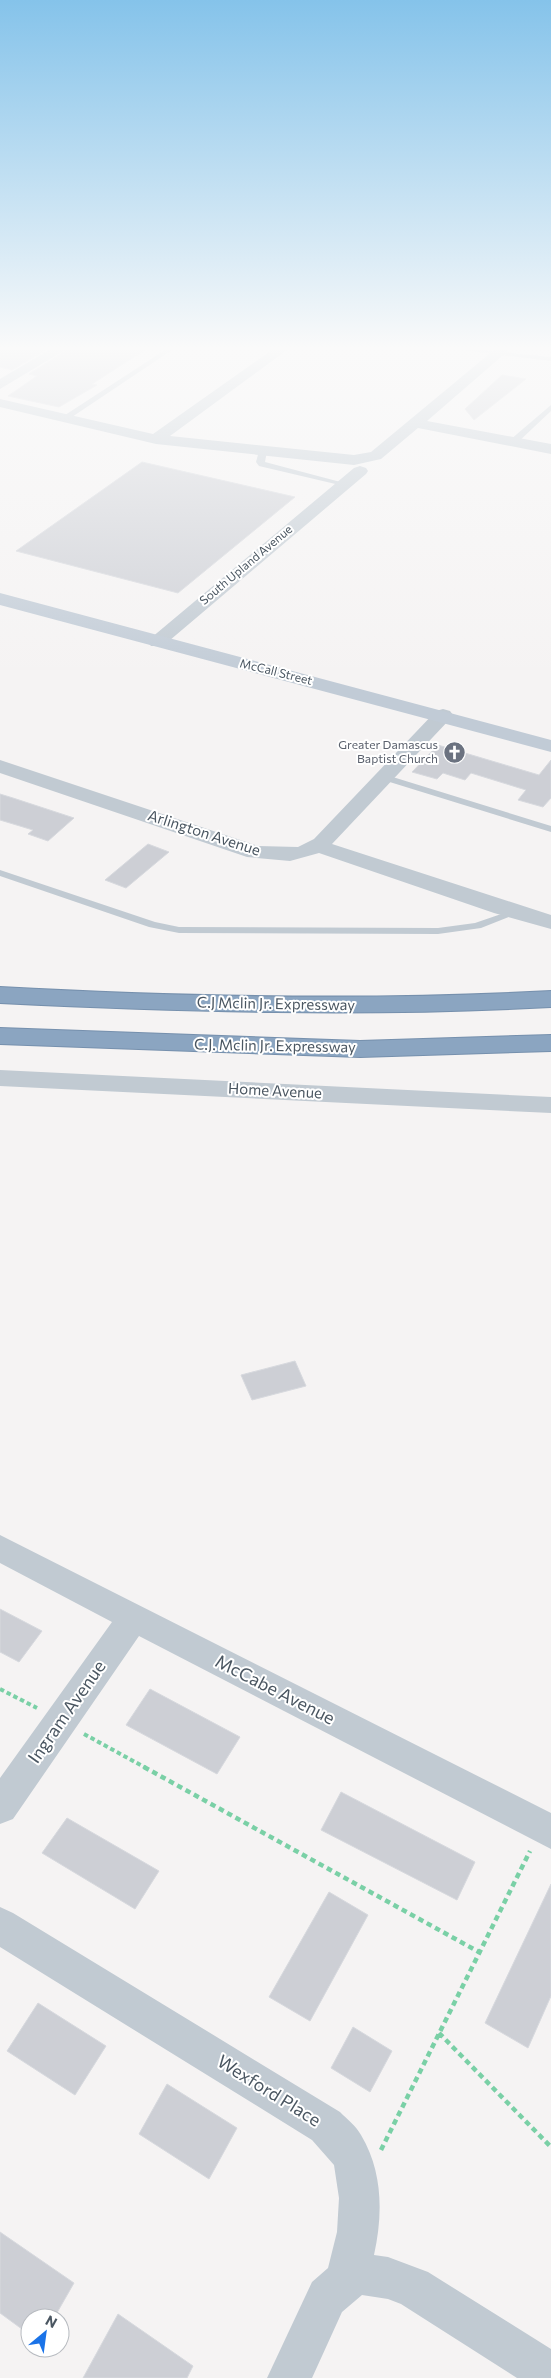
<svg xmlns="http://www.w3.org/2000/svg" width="551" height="2378" viewBox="0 0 551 2378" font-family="Commissioner,sans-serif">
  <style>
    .building { fill: #cdcfd5; stroke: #d7d9de }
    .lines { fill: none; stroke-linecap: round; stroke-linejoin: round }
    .highway-casing { stroke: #7690ad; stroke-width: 2 }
    .path-far1 { stroke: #7ad0a6; stroke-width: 4; stroke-dasharray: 4.5 3; stroke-linecap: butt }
    .path { stroke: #7ad0a6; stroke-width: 4.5; stroke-dasharray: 5.5 4; stroke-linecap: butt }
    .lane { fill: #c1cad2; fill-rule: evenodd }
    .street { fill: #c1cad2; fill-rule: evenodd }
    .secondary { fill: #c1cbd6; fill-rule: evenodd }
    .highway { fill: #8ba5c1; fill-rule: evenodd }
    .labels { text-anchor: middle; stroke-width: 4; stroke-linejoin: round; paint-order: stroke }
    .far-street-label { font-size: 12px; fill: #4a5661; stroke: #fff }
    .far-worship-label { font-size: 12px; fill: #5b616d; stroke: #fff; text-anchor: end }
    .street-label { font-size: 15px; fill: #4a5661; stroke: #fff }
    .near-street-label { font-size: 18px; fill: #4a5661; stroke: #fff }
  </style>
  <rect width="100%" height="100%" fill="#f5f3f3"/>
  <path class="building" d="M0,350H46L12,370L0,367Z
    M67,350H145L92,384L97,385L59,407L8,396L37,376L29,374Z
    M502,375L526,379L474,420L465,409Z
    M142,462L295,497L178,593L16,551Z
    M438,745L539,775L551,760V798L543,807L518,800L526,790L471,773L465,780L443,773L437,779L412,772Z
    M0,794L13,798L74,818L48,841L28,834L33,830L0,820Z
    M148,844L169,852L126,888L105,880Z
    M295,1361L306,1386L252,1400L241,1375Z
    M0,1609L42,1631L19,1662L0,1652Z
    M150,1689L240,1737L217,1774L126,1725Z
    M341,1792L475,1862L457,1900L321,1830Z
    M67,1818L159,1871L135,1909L42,1853Z
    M551,1884V1996L528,2048L485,2023Z
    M329,1892L368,1915L310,2021L269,1997Z
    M38,2003L106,2046L75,2095L7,2051Z
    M353,2027L392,2051L370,2092L331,2068Z
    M167,2084L237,2128L209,2179L139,2134Z
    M0,2232L74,2283L54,2318H30V2335L0,2313Z
    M118,2314L193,2366L187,2378H83Z"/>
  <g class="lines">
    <defs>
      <path id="highway" d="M0,987C184,997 367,1001 551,991V1007C367,1017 184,1012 0,1003Z
        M0,1028L360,1041L551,1035V1051L360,1057L0,1044Z"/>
    </defs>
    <use href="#highway" class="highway-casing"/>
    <path class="path-far1" d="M0,1689L37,1708
      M84,1734L146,1768"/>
    <path class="path" d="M144,1767L479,1952
      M439,2033L551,2147
      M381,2150L530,1851"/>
    <path class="lane" d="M165,350H172L66,421L59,419Z
      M463,350H481L551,357V361Z
      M551,405V411L516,444H510V440Z
      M263,449L267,451L265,462L348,484L344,486L259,466L256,462L259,451Z
      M383,774L551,826V832L380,779L378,777Z
      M0,870L155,922L179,927L438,928L475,923L516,909L521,912L481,928L438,934L179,933L149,927L0,876Z"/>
    <path class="street" d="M49,350H65L0,389V379Z
      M272,350H287L170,436L354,455L371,452L494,350H509L427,421L551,444V454L418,428L381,459L354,465L156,444L0,407V399L153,434Z
      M360,466L366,468L368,471L366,474L163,646H151L148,642L151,638L354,468Z
      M443,709L450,711L453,715L450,719L332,844L551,915V929L494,913L319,853L290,861L247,857L0,773V760L258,846L298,847L314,839L436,711Z
      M0,1070L551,1097V1113L0,1086Z
      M0,1535L551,1813V1849L139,1636L13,1819L0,1824V1778L112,1622L0,1563Z
      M0,1907L13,1913L340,2112C347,2119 356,2126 361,2135C383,2172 383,2214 374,2255L388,2257L428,2272L551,2349V2378H517L401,2304L388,2299L362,2295L342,2312L312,2378H267L312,2282L328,2268L337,2232L339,2198L334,2165L312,2140L0,1947Z"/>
    <path class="secondary" d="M0,593L551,740V752L0,605Z"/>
    <use href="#highway" class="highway"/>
  </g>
  <linearGradient id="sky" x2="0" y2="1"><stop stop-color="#85c3ea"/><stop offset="0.51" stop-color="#fafafa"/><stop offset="1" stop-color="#fafafa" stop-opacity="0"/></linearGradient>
  <rect width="551" height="682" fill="url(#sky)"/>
  <defs>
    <symbol id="church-disc" viewBox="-11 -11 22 22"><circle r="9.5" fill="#6b7280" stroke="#fff"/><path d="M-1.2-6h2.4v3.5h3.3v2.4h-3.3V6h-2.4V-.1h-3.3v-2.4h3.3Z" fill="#fff"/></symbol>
  </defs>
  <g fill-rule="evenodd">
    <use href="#church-disc" x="442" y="740" width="25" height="25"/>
  </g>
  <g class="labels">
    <g class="far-street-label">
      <text transform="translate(246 565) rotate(-40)" y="4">South Upland Avenue</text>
      <text transform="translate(276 672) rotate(14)" y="4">McCall Street</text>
    </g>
    <g class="far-worship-label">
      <text x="438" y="749">Greater Damascus<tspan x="438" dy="14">Baptist Church</tspan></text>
    </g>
    <g class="street-label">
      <text transform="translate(204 833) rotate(18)" y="5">Arlington Avenue</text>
      <text transform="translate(276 1004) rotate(1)" y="5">C.J Mclin Jr. Expressway</text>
      <text transform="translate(275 1046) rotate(1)" y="5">C.J. Mclin Jr. Expressway</text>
      <text transform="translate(275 1091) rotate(3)" y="5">Home Avenue</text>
    </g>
    <g class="near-street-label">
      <text transform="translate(275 1690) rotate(27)" y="6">McCabe Avenue</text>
      <text transform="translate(67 1712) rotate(-55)" y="6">Ingram Avenue</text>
      <text transform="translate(269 2091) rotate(32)" y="6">Wexford Place</text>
    </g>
  </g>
  <g transform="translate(45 2333) rotate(29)"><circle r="24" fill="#ffffff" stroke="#b7bbc0"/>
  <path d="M0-4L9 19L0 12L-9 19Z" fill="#1a73e8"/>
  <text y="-8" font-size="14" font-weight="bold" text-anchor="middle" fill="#4a5661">N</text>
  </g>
</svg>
